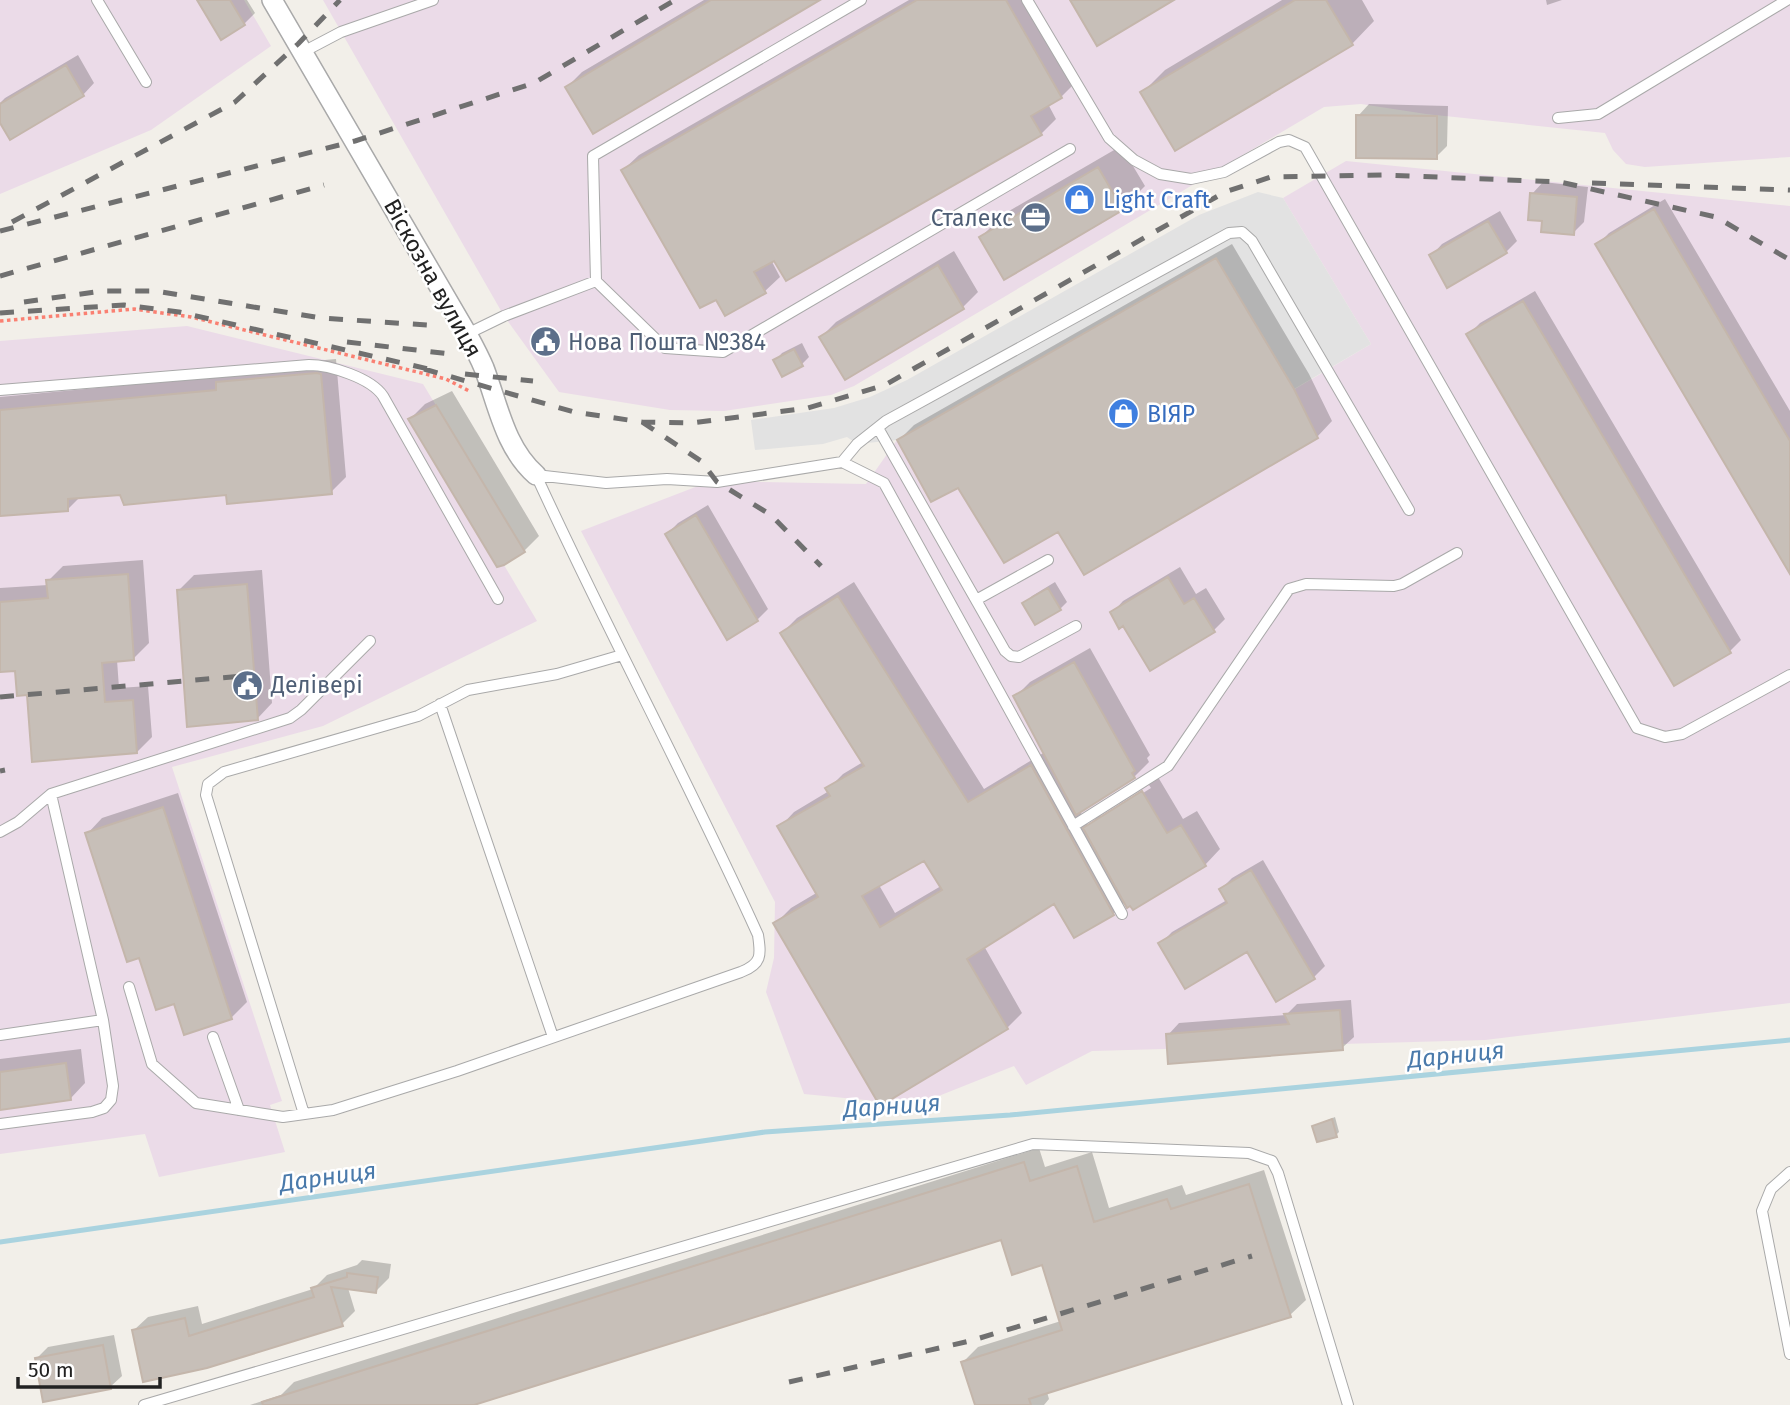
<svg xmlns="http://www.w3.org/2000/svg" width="1790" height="1405" viewBox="0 0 1790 1405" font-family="'Fira Sans',sans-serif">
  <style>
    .industrial { fill: #ebdbe8 }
    .parking { fill: #e2e2e2 }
    .shadow { fill: #0003; fill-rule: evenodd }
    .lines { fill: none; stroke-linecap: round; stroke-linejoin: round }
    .stream { stroke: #aad3df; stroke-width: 5 }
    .building { fill: #c7bfb8; stroke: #c4b6ab; stroke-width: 2; fill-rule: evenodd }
    .service-casing { stroke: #a9a9a9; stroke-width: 12 }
    .minor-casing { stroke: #a9a9a9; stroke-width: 22 }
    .path { stroke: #fa8072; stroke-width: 3.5; stroke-dasharray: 3.5 3.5; stroke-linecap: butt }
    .service { stroke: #fff; stroke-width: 10 }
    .minor { stroke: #fff; stroke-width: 19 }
    .rail { stroke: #707070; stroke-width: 5; stroke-dasharray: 14 14; stroke-linecap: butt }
    .labels { text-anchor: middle; stroke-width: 5; stroke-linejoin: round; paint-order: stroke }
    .shop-label { font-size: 23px; fill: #366cbe; stroke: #fff; text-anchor: start }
    .service-label { font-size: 23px; fill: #4e5e75; stroke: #fff; text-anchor: start }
    .street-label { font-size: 23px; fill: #222; stroke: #fff }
    .water-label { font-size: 24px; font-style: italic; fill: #4a7aab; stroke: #fff }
  </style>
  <rect width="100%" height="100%" fill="#f2efe9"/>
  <path class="industrial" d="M0,0H244L271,46L151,130L0,194Z
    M323,0H1790V157L1645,167L1626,164L1613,150L1605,133L1426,114L1361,104L1324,107L854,386L831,395L724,411L670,410L559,392L504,316Z
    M1346,161L1790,206V1003L1485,1040L1092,1051L1026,1085L1014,1066L916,1105L804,1094L766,992L774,958L775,902L581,531L711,481L866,484L897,440L1216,258L1295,389L1371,344L1283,198Z
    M187,326L423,384L525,552L504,565L537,621L323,726L172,767L282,1101L270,1105L285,1152L159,1177L145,1134L0,1154V341Z"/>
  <path class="parking" d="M1258,192L1283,198L1371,344L1294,389L1216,258L897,440L857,444L847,437L823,444L755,450L751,420L834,408L870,397L907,380L1199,215Z"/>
  <path class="shadow" d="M199,0H247L255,13L244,24Z
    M704,0H817L567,87L582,72Z
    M909,0H1029L1076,82L1061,97L1048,104L1056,119L1041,134L774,259L771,260L780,277L764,292L716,297L623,170L639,155Z
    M1282,0H1362L1374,21L1352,44L1142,93L1165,70Z
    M1546,0H1562L1547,5Z
    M78,55L94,83L83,95L0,120V103L5,98Z
    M1369,104L1448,106L1447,146L1436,157L1358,116Z
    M1121,146L1145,186L1122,209L1005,277L981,237L1004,214Z
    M1543,182L1588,187L1584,222L1573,233L1544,219L1532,194Z
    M1665,199L1790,411V571L1598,244L1609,233Z
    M1500,211L1517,241L1506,252L1431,256L1442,244Z
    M1232,244L1309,374L1332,421L1317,437L1058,529L959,485L899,440L914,425Z
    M954,251L978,292L963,307L821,337L836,322Z
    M1535,291L1741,640L1730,651L1469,334L1480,323Z
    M802,343L809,357L802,364L775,361L782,353Z
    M336,359L346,477L331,492L121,493L80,497L67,510L0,515V397L224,376L233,368Z
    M452,391L539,536L524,551L410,419L425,404Z
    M708,505L768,609L757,620L667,534L678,523Z
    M143,560L149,643L133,659L117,660L119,688L148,686L152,737L137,752L28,693L17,669L0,670V588L48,585V581L63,566Z
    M1180,567L1196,594L1206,588L1225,619L1214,630L1124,624L1112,613L1123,601Z
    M262,570L272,703L257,719L179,590L194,575Z
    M854,582L984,789L1045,752L1015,697L1030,682L1090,648L1150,755L1147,758L1149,762L1134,777L1080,811L1088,826L1101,813L1158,777L1183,819L1197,811L1220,849L1205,865L1126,901L1113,914L1055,901L984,946L1022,1013L1007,1028L776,923L791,908L818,892L780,827L794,812L829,791L828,789L843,774L863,762L782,633L797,618ZM1149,785L1151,788L1100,820V816ZM924,859L941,886L895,913L879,885Z
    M1055,582L1067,602L1060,609L1025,603L1032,596Z
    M178,793L247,1002L231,1018L175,1002L140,956L87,834L102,818Z
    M1263,860L1325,966L1313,978L1248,950L1161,943L1172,932L1227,900L1221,889L1232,878Z
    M1351,1000L1354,1037L1342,1048L1168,1035L1179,1023L1286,1015L1297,1004Z
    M81,1049L85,1083L70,1099L0,1108V1059Z
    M1335,1117L1339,1132L1336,1135L1314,1126Z
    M1039,1148L1045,1167L1092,1152L1109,1208L1182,1185L1186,1195L1264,1170L1306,1300L1290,1315L1047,1392L1049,1399L1044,1405H976L963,1362L978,1347L1061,1321L1043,1263L1002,1237L468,1405H250L281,1395L294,1382Z
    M362,1260L391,1264L389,1278L376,1291L348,1288L355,1311L342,1324L207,1366L134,1330L148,1317L198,1306L202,1324L313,1289L327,1275L357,1265Z
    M114,1335L122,1376L110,1387L37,1358L48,1347Z"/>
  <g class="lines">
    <path class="stream" d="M0,1242L765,1132L1010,1115L1790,1040"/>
  </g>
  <path class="building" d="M197,0H230L245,25L221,40Z
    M711,0H820L593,134L565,87Z
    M917,0H1006L1062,98L1031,116L1042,135L786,281L774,261L754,272L766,293L725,316L716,300L700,308L621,170Z
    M1070,0H1174L1097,46Z
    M1295,0H1326L1353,45L1175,151L1140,92Z
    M66,65L84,96L10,140L0,123V104Z
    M1356,115L1437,116V159L1356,158Z
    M1098,167L1123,210L1004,280L979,237Z
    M1530,193L1577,197L1574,235L1541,232L1542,221L1528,220Z
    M1654,209L1790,441V574L1595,244Z
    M1488,221L1507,253L1447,288L1429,255Z
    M1216,258L1294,389L1318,438L1084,575L1058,532L1004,563L958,488L931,502L897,440Z
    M938,265L964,309L845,380L819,337Z
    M1523,301L1731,653L1674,686L1466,334Z
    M794,349L803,366L782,377L773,360Z
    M317,373L321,374L332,494L227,504L226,495L124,505L120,495L68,499V511L0,516V410L216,390V382Z
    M436,405L525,552L504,565L497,567L408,419Z
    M696,515L758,621L727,640L665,534Z
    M128,574L134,660L102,663L105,702L133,700L137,753L32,762L27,695L17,696L15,671L0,672V602L48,598L46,580Z
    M1168,577L1184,604L1194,598L1215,632L1150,671L1123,626L1119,629L1110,612Z
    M247,584L258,720L187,727L177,590Z
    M1048,588L1061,610L1035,625L1022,603Z
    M838,596L968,802L1031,765L1114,915L1074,938L1054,904L967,959L1008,1029L880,1106L773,923L818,897L777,826L830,796L825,788L864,766L780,633ZM924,861L942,890L880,927L862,896Z
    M1074,662L1135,771L1132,773L1135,778L1076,815L1013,696Z
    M1142,791L1167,833L1181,825L1206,866L1133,910L1130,906L1127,908L1083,828Z
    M163,807L232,1019L184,1035L174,1004L156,1010L139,958L127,962L85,833Z
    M1251,870L1315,979L1276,1002L1247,952L1185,989L1158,943L1227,903L1219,889Z
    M1340,1010L1343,1050L1168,1064L1166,1034L1289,1024L1284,1014Z
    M66,1063L71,1100L0,1110V1072Z
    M1332,1119L1337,1137L1317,1142L1312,1126Z
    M1024,1162L1030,1181L1077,1166L1094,1222L1167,1199L1171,1209L1249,1184L1291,1317L1029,1399L1031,1405H975L961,1362L1062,1330L1042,1265L1012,1275L1001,1240L474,1405H263L262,1402Z
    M347,1273L378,1277L376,1293L331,1287L343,1326L207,1368L143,1382L132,1330L185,1318L189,1336L314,1297L311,1288L347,1277Z
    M103,1345L111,1389L43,1402L35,1358Z"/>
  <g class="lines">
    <defs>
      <path id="service" d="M97,0L146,82
        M1027,0L1109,138L1134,160L1160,174L1191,179L1224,172L1279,142L1289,140L1305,147L1637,728L1665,737L1682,734L1790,675
        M303,52L341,32L433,0
        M1558,118L1598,114L1787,0
        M596,281L593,156L861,0
        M467,334L504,316L596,281L665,348L723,352L1070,149
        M0,390L309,365C330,365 371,378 383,396L498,599
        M878,428L1005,651L1011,656L1019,657L1076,626
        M842,462L884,483L1122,914
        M536,475L606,483L667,479L717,482L842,462L857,444L886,421L1229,233L1242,232L1252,241L1409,510
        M976,600L1048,560
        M440,704L553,1037
        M51,794L290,718L301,710L370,641
        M1073,826L1168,766L1289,589L1306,584L1394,586L1402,584L1457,553
        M0,832L18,822L51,794L103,1020L113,1086L111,1100L104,1108L92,1112L0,1124
        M129,987L152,1064L196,1103L283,1117L333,1110L457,1071L741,972C762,964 761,955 758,935C688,780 607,630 536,475
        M0,1035L103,1020
        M213,1037L239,1110
        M304,1114L206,795L208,784L224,772L418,716L468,690L557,674L622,655
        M1790,1172L1771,1189L1762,1211L1790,1354
        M144,1405L1033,1144L1249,1153L1272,1161L1278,1173L1348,1405"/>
      <path id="minor" d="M272,0L467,334C473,345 479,356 484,368C498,405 505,448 536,475"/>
    </defs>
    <use href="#service" class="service-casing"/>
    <use href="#minor" class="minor-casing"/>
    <path class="path" d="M0,321L134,309L191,317L446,379L471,392"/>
    <use href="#service" class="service"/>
    <use href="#minor" class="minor"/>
    <path class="rail" d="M1592,183L1790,190
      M12,222L235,102L298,44L340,0
      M0,231L355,141L534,83L675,0
      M0,276L324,185
      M24,302L102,291H155L321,318L427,325
      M0,313L124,305L179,312L433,370
      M347,342L450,354
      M424,369L574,412L642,422L692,423L808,408L885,385L1225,192L1271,177L1386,175L1560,182L1716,217L1790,260
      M465,374L533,381
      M642,422L701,461L717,482L771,515L821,566
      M0,697L242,676
      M0,771L5,770
      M789,1382L970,1341L1252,1256"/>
  </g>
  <defs>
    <symbol id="shop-disc" viewBox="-11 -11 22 22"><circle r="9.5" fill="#3f7fe0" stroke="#fff"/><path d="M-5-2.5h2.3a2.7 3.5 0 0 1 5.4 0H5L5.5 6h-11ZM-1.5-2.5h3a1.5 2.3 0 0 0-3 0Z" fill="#fff"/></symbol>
    <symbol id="office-disc" viewBox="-11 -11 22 22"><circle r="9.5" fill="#5c6f8a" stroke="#fff"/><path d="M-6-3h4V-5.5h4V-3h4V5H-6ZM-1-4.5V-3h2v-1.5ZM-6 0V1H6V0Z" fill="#fff"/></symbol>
    <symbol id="civic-disc" viewBox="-11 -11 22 22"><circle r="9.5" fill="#5c6f8a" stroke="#fff"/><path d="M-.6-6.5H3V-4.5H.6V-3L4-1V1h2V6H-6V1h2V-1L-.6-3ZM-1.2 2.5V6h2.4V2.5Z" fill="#fff"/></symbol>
  </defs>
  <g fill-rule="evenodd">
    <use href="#shop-disc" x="1062" y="182" width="35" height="35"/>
    <use href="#office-disc" x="1018" y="200" width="35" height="35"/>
    <use href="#civic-disc" x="528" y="324" width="35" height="35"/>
    <use href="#shop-disc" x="1106" y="396" width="35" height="35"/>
    <use href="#civic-disc" x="230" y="668" width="35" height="35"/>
  </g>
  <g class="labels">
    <g class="shop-label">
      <text x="1103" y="208">Light Craft</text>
      <text x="1147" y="422">ВІЯР</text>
    </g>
    <g class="service-label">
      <text x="1013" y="226" text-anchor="end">Сталекс</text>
      <text x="568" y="350">Нова Пошта №384</text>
      <text x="271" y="693">Делівері</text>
    </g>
    <g class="street-label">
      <text transform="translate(433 278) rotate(61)" y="8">Віскозна вулиця</text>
    </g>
    <g class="water-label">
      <text transform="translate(1456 1055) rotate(-6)" y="8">Дарниця</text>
      <text transform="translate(892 1106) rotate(-4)" y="8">Дарниця</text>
      <text transform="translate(328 1177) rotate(-8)" y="8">Дарниця</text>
    </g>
  </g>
  <path d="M18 1377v10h142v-10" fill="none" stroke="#222222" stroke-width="3.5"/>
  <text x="28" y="1377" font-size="21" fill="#222222" stroke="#ffffff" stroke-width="5" paint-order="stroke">50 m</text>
</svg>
